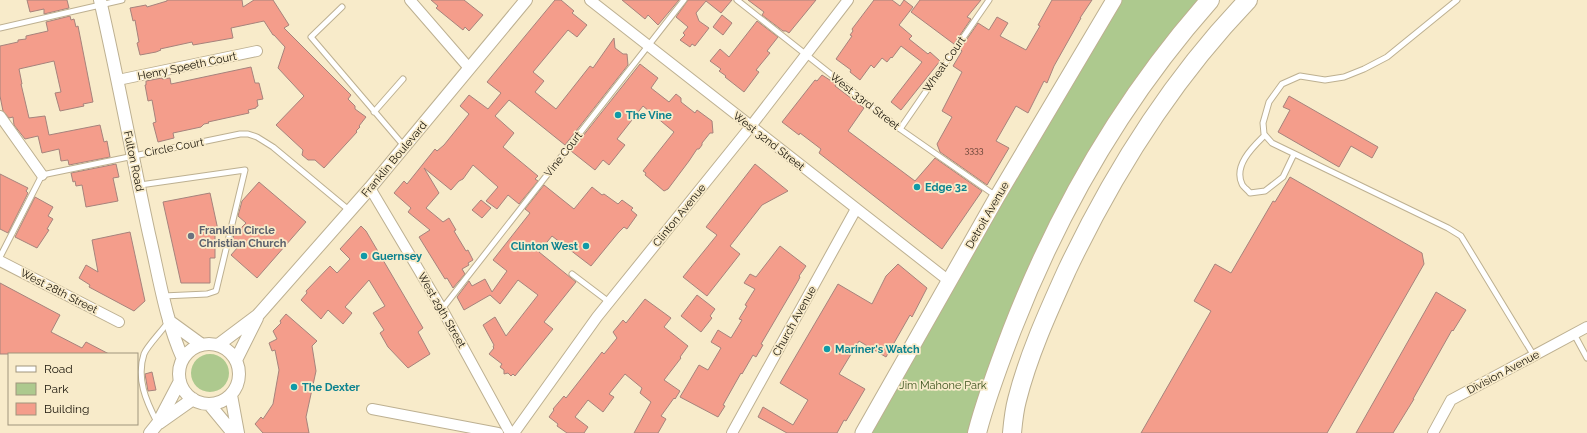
<svg xmlns="http://www.w3.org/2000/svg" width="1587" height="433" viewBox="0 0 1587 433" font-family="Raleway,sans-serif">
  <style>
    .green { fill: #adc98e }
    .building { fill: #f49d8b; stroke: #a6837c }
    .lines { fill: none; stroke-linecap: round; stroke-linejoin: round }
    .service-casing { stroke: #bdb091; stroke-width: 7 }
    .minor-casing { stroke: #bdb091; stroke-width: 12 }
    .tertiary-casing { stroke: #bdb091; stroke-width: 14 }
    .primary-casing { stroke: #bdb091; stroke-width: 17 }
    .motorway-casing { stroke: #bdb091; stroke-width: 20 }
    .service { stroke: #fff; stroke-width: 5 }
    .minor { stroke: #fff; stroke-width: 10 }
    .tertiary { stroke: #fff; stroke-width: 12 }
    .primary { stroke: #fff; stroke-width: 15 }
    .motorway { stroke: #fff; stroke-width: 18 }
    .culture-dot { fill: #0f9aa8; stroke: #f8ebca; stroke-width: 1.5 }
    .worship-dot { fill: #6b7280; stroke: #f8ebca; stroke-width: 1.5 }
    .labels { text-anchor: middle; stroke-width: 3.5; stroke-linejoin: round; paint-order: stroke }
    .number-label { font-size: 9px; fill: #50362a }
    .street-label { font-size: 11px; fill: #191409; stroke: #f8ebca }
    .culture-label { font-size: 11px; font-weight: bold; fill: #0d838f; stroke: #f8ebca; text-anchor: start }
    .worship-label { font-size: 11px; font-weight: bold; fill: #5b616d; stroke: #f8ebca; text-anchor: start }
    .park-label { font-size: 11px; fill: #3a511c; stroke: #f8ebca }
  </style>
  <rect width="100%" height="100%" fill="#f8ebca"/>
  <path class="green" d="M1114,0H1210L1094,158L977,433H863Z
    M191 373a19 19 0 1 1 38 0a19 19 0 1 1-38 0Z"/>
  <path class="building" d="M27,0H67L69,8L44,14V9L30,12Z
    M167,0H242L243,7L254,0H273L289,25L284,28L351,95L348,99L355,106V109L366,117L359,126L360,127L356,131L357,132L324,168L315,160H308L302,155L303,150L276,125L304,96L278,68L285,47L274,35H273L264,21L231,28L233,38L193,45L192,42L160,49L161,50L156,52L140,55L137,43L139,42L135,20L133,21L130,8L146,5L147,7L167,1Z
    M431,0H464L483,15L469,31L465,27L463,30L436,8L438,6Z
    M555,0H561L574,11L572,13L587,25L577,37L568,30L533,72L544,81L535,92L556,109L590,66L593,68L614,38L615,48L623,54H627L628,65L565,145L509,100L495,116L514,133L503,147L538,176L535,179L538,181L519,204L508,195L497,209L486,201L498,187L473,165L463,179L459,181L451,190L424,168L439,193L426,208L443,222L449,218L456,230L454,231L466,251L468,250L473,260L468,263L469,265L462,269L465,274L453,288L447,278L445,279L419,237L430,230L408,212L411,208L394,193L404,181L407,184L435,149L437,151L444,145L469,114L460,106L469,95L488,109L501,93L487,82Z
    M622,0H679L658,25L648,15L645,19Z
    M688,0H732L721,13L706,1L696,13L699,21L709,28L695,46L692,44L690,47L680,40L685,35L683,33L688,27L676,17Z
    M748,0H816L789,33L786,31H783L762,15L764,12Z
    M874,0H892L900,6L904,0L913,7L899,25L912,36L909,39L928,54L930,52L940,61L901,110L891,102L922,62L901,46L892,58L891,57L887,62L882,58L874,68L871,65L860,80L850,72L851,70L836,59L852,36L850,35L853,31L852,29Z
    M920,0H981L967,17L971,19L954,44L911,12Z
    M1052,0H1092L1080,18H1081L1054,66L1047,83L1044,81L1028,113L1016,106L996,141L1009,148L987,185L940,152L937,144L952,117L942,111L962,72L953,66L962,51L960,49L978,23L989,30L997,17L1008,23L1000,36L1026,50L1040,26L1038,25Z
    M722,15L732,23L723,35L713,27Z
    M70,16L71,20L74,19L76,27L78,26L93,102L83,104L84,106L60,111L55,93L61,92L54,61L19,69L22,84H21L29,118L45,116L49,135L100,125L104,142L107,141L110,157L69,165L68,160L61,161L59,149L42,153L38,136L25,139L14,125L13,117L9,118L3,111L0,96V46L18,42V40L26,39V36L48,31L46,22Z
    M757,21L778,37L767,51L770,53L756,70L759,72L744,92L725,77L726,76L719,71L721,69L710,61L720,49L729,57Z
    M640,64L658,78L651,88L669,102L676,94L681,98V102L695,113L697,110L712,121L713,133H710L702,143V145L699,149H697L689,161L668,189L664,191L645,175L646,173L643,171L674,132L643,106L617,139L625,145L609,165L603,160L595,170L571,151Z
    M251,67L255,83H259L263,99L257,100L258,106L256,107V108L248,110L249,113L208,122L209,123L204,124L201,127L173,133L174,138L158,142L153,123L156,122L152,100L148,101L145,85H146V81L162,78V79L170,78L171,84Z
    M822,75L836,84L835,86L864,108L848,131L915,181L935,158L982,191L942,249L819,153L821,149L800,133L799,135L782,122L815,80L817,81Z
    M1289,96L1378,147L1372,158L1351,146L1339,167L1278,132L1290,110L1283,107Z
    M116,164L119,177L113,178L118,201L86,207L82,185L76,186L75,181L73,182L71,173Z
    M755,164L788,191L762,205L730,246L740,254L707,296L683,277L717,235L706,227Z
    M0,174L28,188L26,191L28,193L8,233L0,229Z
    M1290,177L1422,253L1424,264L1327,433H1141L1211,311L1194,301L1215,264L1231,273L1273,201L1275,202Z
    M259,182L306,222L257,278L231,255L238,247L232,242L234,235L246,223L238,216L242,201Z
    M544,185L574,209L592,187L602,195L604,194L618,204L622,200L633,208L631,210L637,215L627,229L624,227L618,233L591,266L552,236L539,252L576,282L544,322L553,329L515,376L513,374L511,376L508,373L504,374V370L500,367L502,364L489,354L494,348L493,347L494,345L483,325L495,317L506,336L538,295L518,280L500,304L490,295L464,310L457,297L469,281L472,286L485,279L492,292L507,271L493,260L530,213L525,209Z
    M210,193L218,230L215,228V258H210V283H181L163,202Z
    M35,197L53,207L48,216L53,219L47,229L49,230L37,248L15,237Z
    M481,200L491,208L482,218L472,210Z
    M361,226L366,231L423,328L418,332L430,354L408,368L388,347L380,333L384,330L373,313L385,306L369,280L345,307L352,313L343,324L328,310L321,319L301,300L307,293L306,291L330,266L337,273L350,259L340,249Z
    M130,232L145,301L134,311L89,287L90,285L79,278L86,265L98,272L92,240Z
    M780,246L806,266L799,276L800,277L798,281L761,344L763,345L756,357L753,355L742,374L741,373L723,405L725,406L718,417L680,397L699,365L708,370L721,348L711,342L718,330L731,338L742,320L739,319L747,306L745,305L755,289L744,283L750,274L756,277Z
    M898,264L927,288L912,317L910,315L886,357L859,341L839,374L865,389L846,421L844,420L837,433H787L758,417L763,407L793,425L808,400L780,383L838,284L872,304L886,276Z
    M0,283L60,315L51,332L82,348L86,342L109,354H0Z
    M1436,292L1466,310L1453,331L1452,330L1413,399H1414L1393,433H1356Z
    M697,295L715,309L710,316L712,318L701,332L681,316Z
    M645,299L671,318L664,327L688,346L680,357L681,358L664,380L680,391L675,399L674,398L661,416L666,419L658,433H634L651,402L640,393L642,388L625,374L609,394L614,397L603,412L588,400L575,417L588,427L584,433H567L557,426L558,424L549,417L554,410L553,409L564,396L566,398L602,352L604,354L617,338L613,332L623,320L626,323Z
    M286,314L317,341L312,346L316,371L306,417L309,433H263L255,424L261,417L263,419L273,404L279,370L275,350L272,351L269,343L277,339L273,331L281,323L280,321Z
    M152,372L156,390L148,391L145,374Z"/>
  <g class="lines">
    <defs>
      <path id="service" d="M737,0L900,129L996,196
        M1457,0L1387,57L1364,69L1344,77L1325,80L1300,76L1282,84L1269,102L1263,123L1264,134L1272,143L1448,228L1461,236L1534,356
        M342,7L311,37L404,146
        M0,28L122,0
        M374,112L403,79
        M900,129L989,0
        M1265,135C1254,146 1233,165 1242,184C1243,187 1248,190 1250,193L1265,191L1283,177L1294,154
        M140,185L245,170L216,291L207,294L163,296
        M0,257L42,175L240,134H248L257,137L273,147L350,211
        M572,274L609,302
        M442,309L684,0
        M1574,334L1587,358
        M157,422C146,401 136,378 144,354C147,346 163,330 168,322"/>
      <path id="minor" d="M410,0L469,68
        M590,0L949,281
        M118,80L257,51
        M0,116L42,175
        M370,188L442,309L510,433
        M0,261L119,322
        M372,409L498,433
        M514,433L597,317L751,126L848,0
        M732,433L856,209
        M1433,433L1451,400L1587,327"/>
      <path id="tertiary" d="M100,0C118,78 132,156 149,234C159,276 165,319 183,359
        M169,321L202,345
        M179 374a30 30 0 1 1 60 0a30 30 0 1 1-60 0Z
        M218,345L258,315L370,188L526,0
        M236,360L257,318
        M231,395L238,433
        M209,404L233,433
        M159,423L193,399
        M150,433L158,423L180,381"/>
      <path id="primary" d="M863,433L997,197L1114,0"/>
      <path id="motorway" d="M977,433C986,398 999,364 1012,330C1059,209 1124,97 1210,0
        M1012,433C1013,422 1014,411 1017,400C1028,356 1048,312 1067,270C1114,171 1172,79 1248,0"/>
    </defs>
    <use href="#service" class="service-casing"/>
    <use href="#minor" class="minor-casing"/>
    <use href="#tertiary" class="tertiary-casing"/>
    <use href="#primary" class="primary-casing"/>
    <use href="#motorway" class="motorway-casing"/>
    <use href="#service" class="service"/>
    <use href="#minor" class="minor"/>
    <use href="#tertiary" class="tertiary"/>
    <use href="#primary" class="primary"/>
    <use href="#motorway" class="motorway"/>
  </g>
  <g class="culture-dot">
    <circle cx="618" cy="115" r="4"/>
    <circle cx="917" cy="187" r="4"/>
    <circle cx="586" cy="246" r="4"/>
    <circle cx="364" cy="256" r="4"/>
    <circle cx="827" cy="349" r="4"/>
    <circle cx="294" cy="387" r="4"/>
  </g>
  <circle class="worship-dot" cx="191" cy="236" r="4"/>
  <g class="labels">
    <g class="number-label">
      <text x="974" y="153">3333</text>
    </g>
    <g class="street-label">
      <text transform="translate(944 64) rotate(-55)" y="4">Wheat Court</text>
      <text transform="translate(187 66) rotate(-12)" y="4">Henry Speeth Court</text>
      <text transform="translate(865 101) rotate(38)" y="4">West 33rd Street</text>
      <text transform="translate(769 141) rotate(38)" y="4">West 32nd Street</text>
      <text transform="translate(174 147) rotate(-11)" y="4">Circle Court</text>
      <text transform="translate(563 154) rotate(-52)" y="4">Vine Court</text>
      <text transform="translate(394 159) rotate(-50)" y="4">Franklin Boulevard</text>
      <text transform="translate(134 161) rotate(78)" y="4">Fulton Road</text>
      <text transform="translate(679 215) rotate(-51)" y="4">Clinton Avenue</text>
      <text transform="translate(987 215) rotate(-60)" y="4">Detroit Avenue</text>
      <text transform="translate(59 291) rotate(27)" y="4">West 28th Street</text>
      <text transform="translate(442 310) rotate(60)" y="4">West 29th Street</text>
      <text transform="translate(794 321) rotate(-61)" y="4">Church Avenue</text>
      <text transform="translate(1503 372) rotate(-28)" y="4">Division Avenue</text>
    </g>
    <g class="culture-label">
      <text x="626" y="119">The Vine</text>
      <text x="925" y="191">Edge 32</text>
      <text x="578" y="250" text-anchor="end">Clinton West</text>
      <text x="372" y="260">Guernsey</text>
      <text x="835" y="353">Mariner's Watch</text>
      <text x="302" y="391">The Dexter</text>
    </g>
    <g class="worship-label">
      <text x="199" y="234">Franklin Circle<tspan x="199" dy="13">Christian Church</tspan></text>
    </g>
    <g class="park-label">
      <text x="943" y="389">Jim Mahone Park</text>
    </g>
  </g>
  <rect x="8" y="353" width="130" height="72" fill="#f8ebca" stroke="#9f957d"/>
  <rect x="16" y="366" width="20" height="6" fill="#ffffff" stroke="#9f957d"/>
  <text x="44" y="373" font-size="12" fill="#191409">Road</text>
  <rect x="16" y="383" width="20" height="12" fill="#adc98e" stroke="#9f957d"/>
  <text x="44" y="393" font-size="12" fill="#191409">Park</text>
  <rect x="16" y="403" width="20" height="12" fill="#f49d8b" stroke="#9f957d"/>
  <text x="44" y="413" font-size="12" fill="#191409">Building</text>
</svg>
